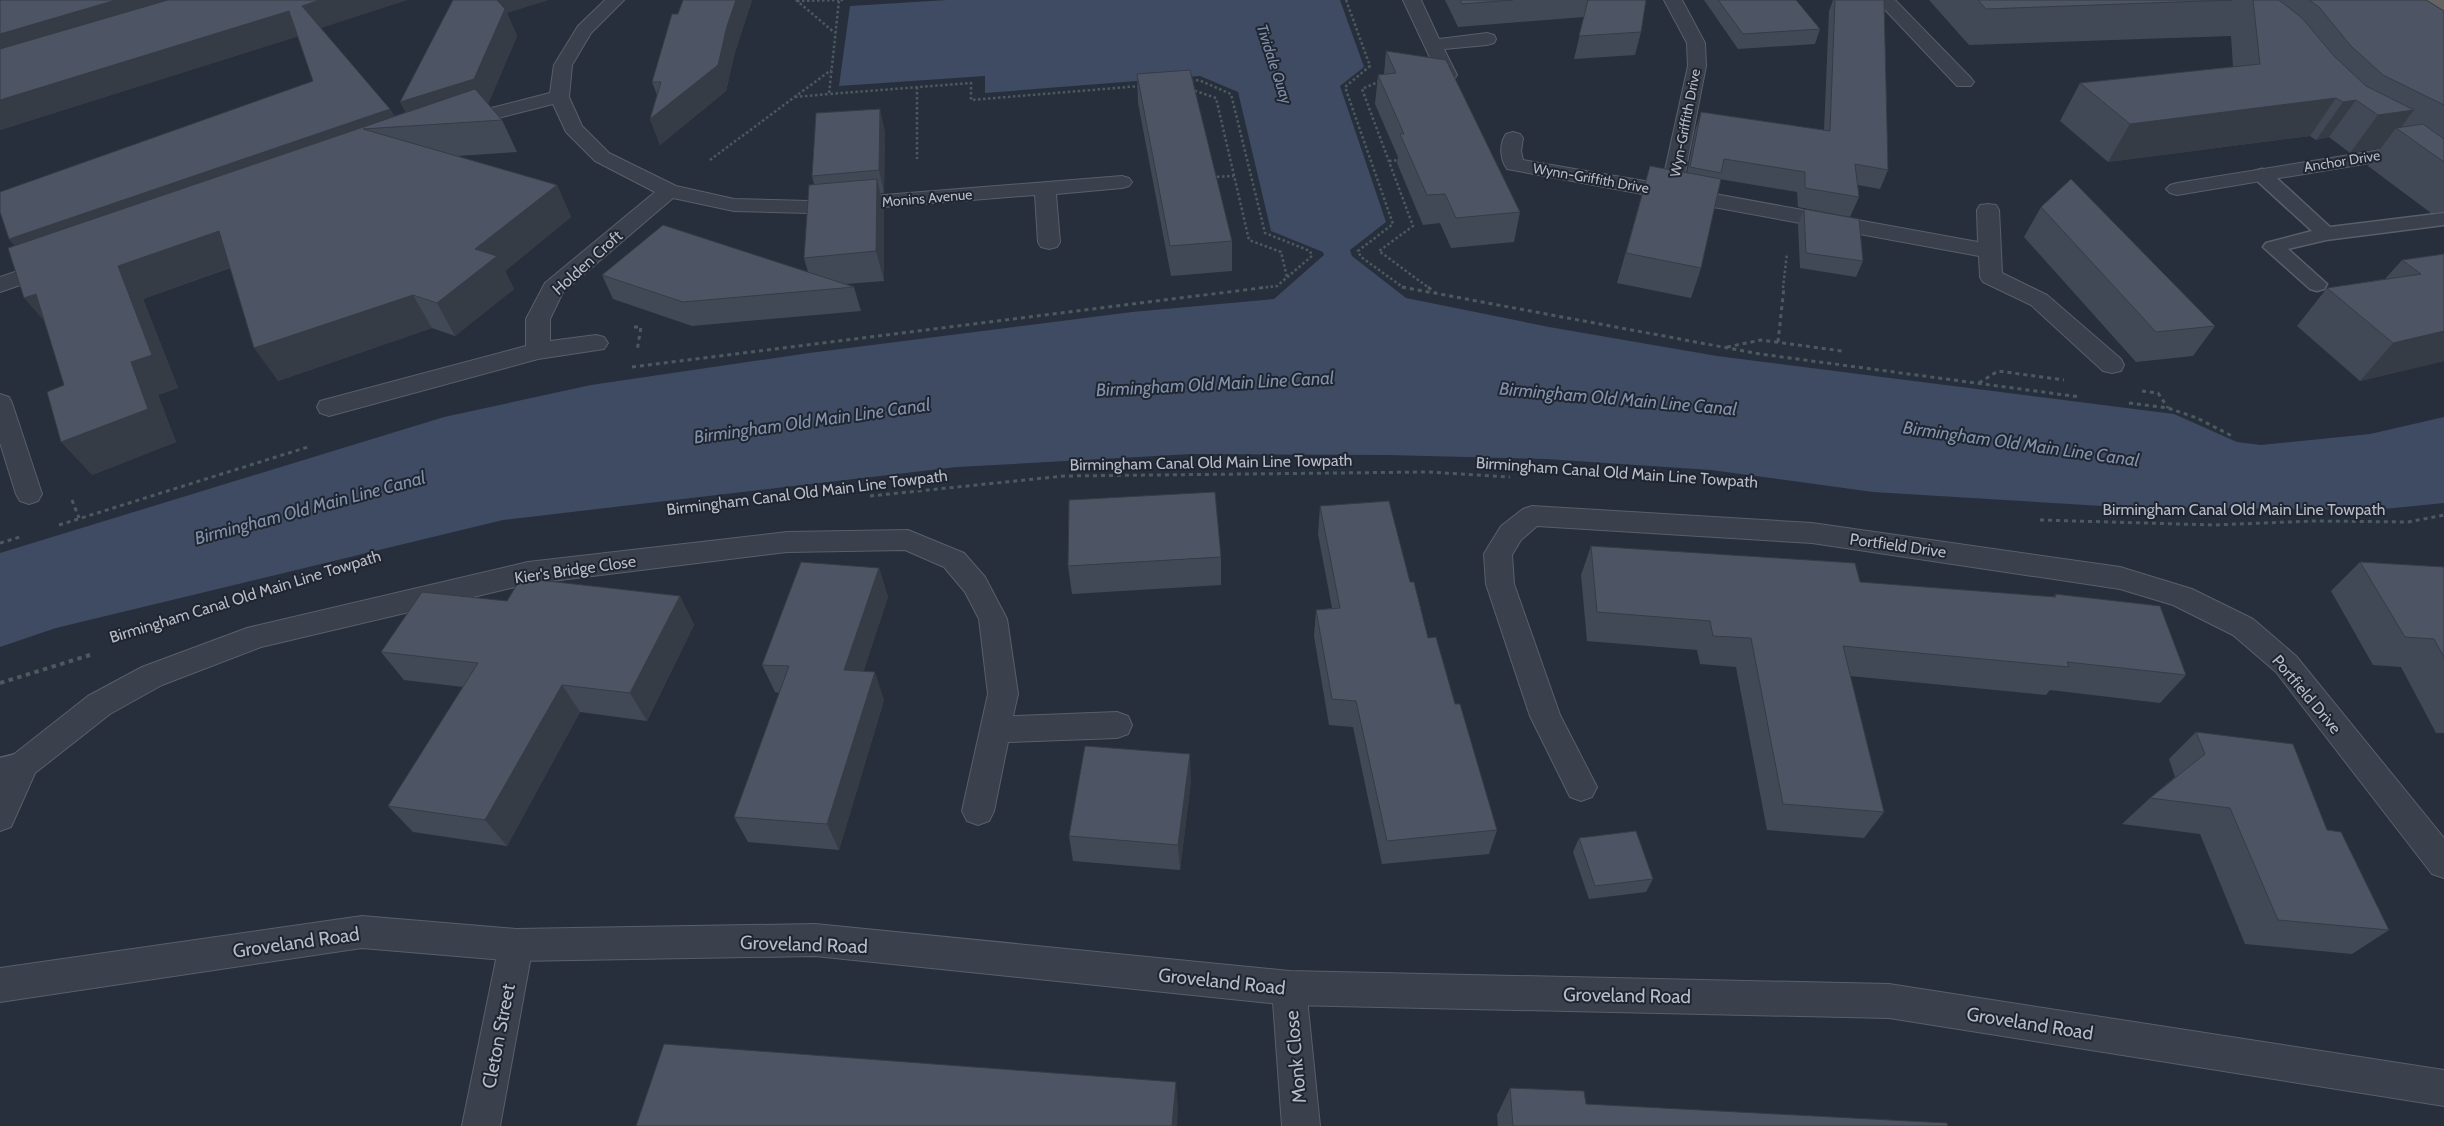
<svg xmlns="http://www.w3.org/2000/svg" width="2444" height="1126" viewBox="0 0 2444 1126" font-family="Cabin,sans-serif">
  <style>
    .water { fill: #3e4b63 }
    .lines { fill: none; stroke-linecap: round; stroke-linejoin: round }
    .service-casing { stroke: #595f6a; stroke-width: 3 }
    .minor-casing { stroke: #595f6a; stroke-width: 2 }
    .tertiary-casing { stroke: #595f6a; stroke-width: 2 }
    .trunk-casing { stroke: #464c57; stroke-width: 2 }
    .path-far2 { stroke: #4b5a5e; stroke-width: 2.5; stroke-dasharray: 2.5 2.5; stroke-linecap: butt }
    .path-far1 { stroke: #4b5a5e; stroke-width: 3; stroke-dasharray: 4 4; stroke-linecap: butt }
    .path { stroke: #4b5a5e; stroke-width: 4; stroke-dasharray: 4.5 4.5; stroke-linecap: butt }
    .service { fill: #3b414c; fill-rule: evenodd }
    .minor { fill: #3b414c; fill-rule: evenodd }
    .tertiary { fill: #3b414c; fill-rule: evenodd }
    .trunk { fill: #656462; fill-rule: evenodd }
    .wall { fill: #424956 }
    .shaded-wall { fill: #363c46 }
    .building { fill: #4d5564; stroke: #363c46 }
    .labels { text-anchor: middle; stroke-width: 4; stroke-linejoin: round; paint-order: stroke }
    .far-street-label { font-size: 14px; fill: #b7bcc7; stroke: #202631 }
    .far-water-label { font-size: 15px; font-style: italic; fill: #8191ab; stroke: #202631 }
    .street-label { font-size: 16px; fill: #b7bcc7; stroke: #202631 }
    .water-label { font-size: 18px; font-style: italic; fill: #8191ab; stroke: #202631 }
    .near-street-label { font-size: 19px; fill: #b7bcc7; stroke: #202631 }
  </style>
  <rect width="100%" height="100%" fill="#272f3c"/>
  <path class="water" d="M947,0H1340L1364,67L1340,86L1386,222L1350,250L1352,256L1406,298L1549,327L1717,356L2174,414L2237,442L2261,445L2370,434L2444,417V503L2374,510L2119,507L1873,492L1711,470L1546,459L1387,455L1192,454L957,467L503,520L56,628L0,647V553L444,417L591,385L809,353L1132,312L1274,299L1324,255L1323,252L1271,231L1238,92L1200,76L985,93V76L839,86L850,6Z"/>
  <g class="lines">
    <defs>
      <path id="service" d="M2262,169L2269,171L2330,227L2444,213V225L2326,240L2288,249L2327,284L2324,289L2317,291L2310,289L2263,247L2266,243L2312,231L2255,179L2253,175L2255,171Z
        M24,752L34,755L38,764L34,773L0,782V758Z"/>
      <path id="minor" d="M605,0H624L591,33L572,65L569,97L582,126L609,153L676,186L734,199L809,201L1122,176L1129,178L1132,182L1129,186L1122,188L1056,194L1060,242L1057,247L1049,249L1041,247L1038,242L1035,195L809,213L734,211L673,198L563,292L550,319V341L596,335L604,337L608,343L604,349L538,359L329,416L320,413L317,407L320,401L526,346V319L545,283L655,192L595,161L566,132L553,104L459,128L452,126L449,122L452,118L550,93L554,65L578,26Z
        M1403,0H1421L1439,39L1487,33L1494,35L1496,39L1494,43L1487,45L1444,49L1457,75L1454,79H1440Z
        M1664,0H1682L1705,43L1706,66L1682,188L1978,242L1977,210L1980,205L1988,204L1996,205L1999,210L2002,273L2047,295L2121,359L2124,365L2121,371L2112,373L2103,371L2031,305L1983,282L1980,277L1979,256L1507,169C1500,159 1499,144 1506,134L1513,132L1520,134L1523,138L1521,151L1523,160L1662,184L1688,66L1687,43Z
        M1876,0H1895L1971,78L1974,82L1971,86H1957Z
        M2411,145L2418,147L2421,151L2418,155L2177,195L2170,193L2166,189L2170,185L2177,183Z
        M53,259L61,261L64,266L61,271L0,292V277Z
        M0,394L9,397L12,403L42,494L38,501L29,504L20,501L16,494L0,443Z
        M1532,506L1812,523L2120,567L2192,589L2253,619L2296,656L2444,838V878L2432,874L2276,672L2233,635L2173,605L2120,589L1812,543L1537,526L1521,540L1512,555L1514,584L1560,715L1597,787L1592,797L1581,801L1570,797L1530,716L1486,584L1484,554L1488,547L1501,526L1523,509Z
        M908,530L964,553L985,577L1007,619L1018,694L1013,716L1117,712L1128,716L1132,725L1128,734L1117,738L1008,742L994,811L989,821L978,825L967,821L962,811L988,694L979,619L965,592L944,567L905,550L787,552L528,584L261,647L162,685L110,714L35,773L11,827L0,831V782L13,755L88,696L142,667L247,628L528,562L787,532Z
        M516,929L528,934L533,945L500,1126H462L499,945L504,934Z
        M1289,971L1301,976L1306,988L1320,1126H1282L1272,988L1277,976Z"/>
      <path id="tertiary" d="M362,916L516,929L815,924L1289,971L1889,984L2444,1070V1106L1889,1018L1289,1005L815,956L516,961L362,948L0,1002V968Z"/>
      <path id="trunk" d="M2424,0H2444V13L2438,12Z"/>
    </defs>
    <use href="#service" class="service-casing"/>
    <use href="#minor" class="minor-casing"/>
    <use href="#tertiary" class="tertiary-casing"/>
    <use href="#trunk" class="trunk-casing"/>
    <path class="path-far2" d="M796,0L835,33
      M843,0H839L829,94L971,83V100L1140,86
      M1346,0L1370,66L1345,87L1393,224L1358,251L1361,257L1404,288
      M797,1L839,0
      M1191,81L1199,80L1231,94L1265,233L1310,251L1312,256L1277,286L1258,288
      M1380,81L1362,89L1413,226L1379,251L1429,288
      M917,87V159
      M1190,89L1216,98L1249,240L1281,252L1287,277
      M795,97L829,94
      M710,160L831,70
      M1389,161L1401,160
      M1212,177L1234,176
      M1783,288L1787,253"/>
    <path class="path-far1" d="M1402,287L1760,354L2080,397
      M1428,287L1437,294
      M634,327H641L637,351
      M1778,342L1784,287
      M1727,347L1761,340L1842,351
      M632,367L1268,287
      M1979,383L1998,371L2064,380
      M2142,391L2158,393L2168,408
      M2129,403L2168,408L2197,418L2234,437
      M870,496L1064,476L1427,472L1510,477
      M72,500L79,518
      M2040,520L2214,525L2314,521L2408,522L2444,515
      M59,525L311,446
      M0,543L20,537
      M86,656L90,655"/>
    <path class="path" d="M0,683L90,655"/>
    <use href="#service" class="service"/>
    <use href="#minor" class="minor"/>
    <use href="#tertiary" class="tertiary"/>
    <use href="#trunk" class="trunk"/>
  </g>
  <path class="wall" d="M0,0H407L320,28L390,109L394,116L406,112L400,102L507,13L517,36L488,104L502,120L517,152L458,156L557,185L571,217L505,271L514,289L455,336L432,328L278,381L230,268L143,299L178,388L158,395L176,442L92,475L45,322L15,246L9,239L313,81L298,36L0,130Z
    M683,0H752L735,52L726,91L660,145L650,119L657,95L652,82Z
    M1445,0H1646L1641,32L1635,55L1574,59L1584,17L1458,27Z
    M1704,0H1796L1820,29L1815,44L1738,49Z
    M1833,0H1884L1888,170L1880,189L1858,185L1859,197L1850,217L1798,207L1797,192L1719,179L1701,268L1691,298L1617,283L1650,166L1687,173L1695,131L1701,112L1824,130L1829,11Z
    M1929,0H2426L2444,11V212L2431,213L2368,166L2381,148L2350,153L2329,137L2316,140L2310,136L2108,162L2060,121L2080,83L2233,67L2231,36L1969,45Z
    M1386,51L1520,212L1514,242L1451,248L1440,223L1423,225L1397,163L1398,157L1375,104L1378,75L1384,74Z
    M1137,74L1232,241V271L1171,276L1138,103Z
    M885,131L884,193H881L884,209V281L846,284L854,287L861,311L692,326L613,299L602,275L808,272L804,258L814,184L812,176Z
    M2041,207L2215,326L2193,356L2136,362L2024,237Z
    M1804,209L1863,261L1856,277L1800,268L1798,225Z
    M2444,254V361L2360,381L2297,326L2327,288L2385,279L2402,260Z
    M1320,506L1410,582L1428,638L1455,704L1497,830L1489,854L1382,864L1353,727L1329,725L1314,636L1316,610L1332,608L1318,534Z
    M1591,546L1860,582L2054,597L2055,594L2186,675L2160,703L2050,690L2046,695L1850,676L1884,812L1864,838L1767,830L1736,667L1700,664L1697,650L1587,641L1581,575Z
    M1221,557V585L1072,594L1068,566Z
    M2360,562L2444,567V733H2436L2401,667L2373,665L2331,591Z
    M879,568L888,597L863,672L884,700L839,850L748,842L734,817L779,693L775,692L762,665Z
    M680,596L694,625L647,721L580,712L507,846L413,832L388,806L463,687L404,680L381,652L507,601Z
    M2196,732L2327,830L2389,930L2352,954L2245,944L2200,834L2122,824L2150,798L2175,777L2169,759Z
    M1191,781L1180,870L1073,861L1069,836Z
    M1579,838L1653,879L1646,892L1589,899L1573,852Z
    M1510,1088L1586,1104L1948,1126H1498L1497,1115Z"/>
  <path class="shaded-wall" d="M116,0H210L0,63V34Z
    M320,0H407L315,30L302,6Z
    M492,0H549L507,13L517,36L487,106L413,126L400,102Z
    M736,0H752L735,52L726,91L660,145L650,119L727,26Z
    M289,11L303,35L0,130V100Z
    M2336,98L2310,136L2108,162L2130,124Z
    M2356,100L2329,137L2316,140L2343,102Z
    M390,109L399,127L363,129L30,264L9,239Z
    M880,109L885,131L884,193L879,170Z
    M2414,110L2399,130L2396,128L2381,148L2350,153L2378,115Z
    M877,179L884,209V281L876,251Z
    M557,185L571,217L505,271L514,289L455,336L437,303L475,249Z
    M219,231L242,263L143,299L178,388L158,395L176,442L92,475L61,442L131,362L118,266Z
    M36,294L53,331L24,298Z
    M413,295L432,328L278,381L254,348Z
    M2444,331V361L2360,381L2393,343Z
    M879,568L888,597L855,698L844,670Z
    M680,596L694,625L647,721L630,693Z
    M875,672L884,700L839,850L827,824Z
    M562,685L580,712L507,846L485,820Z
    M1190,754L1191,781L1180,870L1178,845Z
    M1176,1082L1178,1110L1177,1126H1172Z"/>
  <path class="building" d="M0,0H116L0,34Z
    M168,0H320L302,6L390,109L9,239L0,212V192L313,81L289,11L0,100V49Z
    M453,0H497L505,9L474,79L400,102Z
    M683,0H736L727,26L718,65L650,119L661,82H652L672,14H678Z
    M1460,0H1513L1462,4Z
    M1588,0H1646L1641,32L1579,36Z
    M1718,0H1796L1820,29L1743,34Z
    M1835,0H1884L1888,170L1855,164L1859,197L1805,188V172L1724,159L1721,173L1690,167L1701,112L1830,131Z
    M1978,0H2232L1986,9Z
    M2253,0H2279L2302,18L2334,56L2366,86L2414,110L2378,115L2356,100L2343,102L2336,98L2130,124L2080,83L2260,64Z
    M2309,0H2426L2444,11V105L2383,75L2351,46L2319,7Z
    M1386,51L1446,60L1520,212L1456,218L1445,194L1427,195L1400,134H1404L1378,75L1396,73Z
    M1190,70L1232,241L1170,246L1137,74Z
    M475,89L502,120L363,129L557,185L475,249L497,256L437,303L413,295L254,348L219,231L118,266L152,355L131,362L148,409L61,442L47,392L64,385L36,294L24,298L8,248Z
    M880,109L879,170L812,176L816,113Z
    M2423,124L2444,139V162L2396,128Z
    M1650,166L1721,179L1701,268L1626,253Z
    M877,179L876,251L804,258L809,185Z
    M2071,179L2215,326L2156,332L2041,207Z
    M1804,209L1859,219L1863,261L1806,253Z
    M663,225L854,287L683,302L602,275Z
    M2444,254V331L2393,343L2327,288L2421,274L2402,260Z
    M1215,492L1221,557L1068,566L1069,500Z
    M1389,501L1410,582H1414L1428,638L1436,637L1455,704H1460L1497,830L1387,841L1356,701L1332,699L1316,610L1340,608L1320,506Z
    M1591,546L1855,563L1860,582L2056,597L2055,594L2160,606L2186,675L2067,662L2069,667L1843,646L1884,812L1783,804L1751,638L1713,636L1710,621L1597,612Z
    M801,562L879,568L844,670L875,672L827,824L734,817L789,666L762,665Z
    M2360,562L2444,567V657L2434,639L2405,637Z
    M521,578L680,596L630,693L562,685L485,820L388,806L478,663L381,652L422,592L507,601Z
    M2196,732L2293,744L2327,830L2341,832L2389,930L2278,920L2230,808L2150,798L2205,754Z
    M1085,746L1190,754L1178,845L1069,836Z
    M1636,831L1653,879L1595,886L1579,838Z
    M664,1044L1176,1082L1172,1126H636Z
    M1510,1088L1584,1091L1586,1104L1947,1123L1948,1126H1513Z"/>
  <g class="labels">
    <g class="far-street-label">
      <text transform="translate(1685 123) rotate(-79)" y="5">Wyn-Griffith Drive</text>
      <text transform="translate(2342 161) rotate(-9)" y="5">Anchor Drive</text>
      <text transform="translate(1591 178) rotate(10)" y="5">Wynn-Griffith Drive</text>
      <text transform="translate(927 198) rotate(-5)" y="5">Monins Avenue</text>
    </g>
    <g class="far-water-label">
      <text transform="translate(1274 64) rotate(72)" y="5">Tividale Quay</text>
    </g>
    <g class="street-label">
      <text transform="translate(587 262) rotate(-42)" y="6">Holden Croft</text>
      <text transform="translate(1211 462) rotate(-1)" y="6">Birmingham Canal Old Main Line Towpath</text>
      <text transform="translate(1617 472) rotate(4)" y="6">Birmingham Canal Old Main Line Towpath</text>
      <text transform="translate(807 492) rotate(-7)" y="6">Birmingham Canal Old Main Line Towpath</text>
      <text x="2244" y="515">Birmingham Canal Old Main Line Towpath</text>
      <text transform="translate(1898 545) rotate(8)" y="6">Portfield Drive</text>
      <text transform="translate(575 569) rotate(-8)" y="6">Kier's Bridge Close</text>
      <text transform="translate(245 596) rotate(-17)" y="6">Birmingham Canal Old Main Line Towpath</text>
      <text transform="translate(2307 694) rotate(50)" y="6">Portfield Drive</text>
    </g>
    <g class="water-label">
      <text transform="translate(1215 384) rotate(-3)" y="6">Birmingham Old Main Line Canal</text>
      <text transform="translate(1618 399) rotate(5)" y="6">Birmingham Old Main Line Canal</text>
      <text transform="translate(812 421) rotate(-8)" y="6">Birmingham Old Main Line Canal</text>
      <text transform="translate(2021 444) rotate(8)" y="6">Birmingham Old Main Line Canal</text>
      <text transform="translate(310 508) rotate(-15)" y="6">Birmingham Old Main Line Canal</text>
    </g>
    <g class="near-street-label">
      <text transform="translate(296 942) rotate(-8)" y="7">Groveland Road</text>
      <text transform="translate(804 944) rotate(2)" y="7">Groveland Road</text>
      <text transform="translate(1222 981) rotate(6)" y="7">Groveland Road</text>
      <text transform="translate(1627 995) rotate(1)" y="7">Groveland Road</text>
      <text transform="translate(2030 1023) rotate(9)" y="7">Groveland Road</text>
      <text transform="translate(498 1036) rotate(-79)" y="7">Cleton Street</text>
      <text transform="translate(1295 1057) rotate(-95)" y="7">Monk Close</text>
    </g>
  </g>
</svg>
